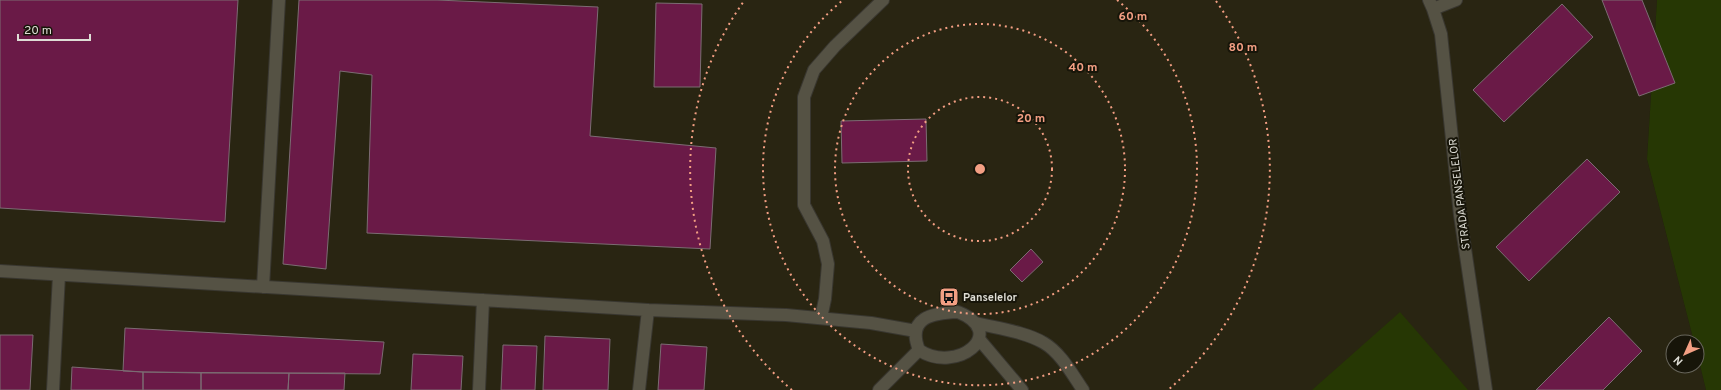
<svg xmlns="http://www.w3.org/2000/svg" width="1721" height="390" viewBox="0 0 1721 390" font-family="Overpass,sans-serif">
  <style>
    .built { fill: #292512 }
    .green { fill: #263704 }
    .building { fill: #6a1a47; stroke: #7c6c73 }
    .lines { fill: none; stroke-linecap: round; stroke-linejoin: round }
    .minor-casing { stroke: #393730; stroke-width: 14 }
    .minor { stroke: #555244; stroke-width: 12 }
    .ring { fill: none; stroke: #f39f83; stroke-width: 2; stroke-dasharray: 2 4 }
    .labels { text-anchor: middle; stroke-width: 4; stroke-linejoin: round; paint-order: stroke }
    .street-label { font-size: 11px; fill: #deddd5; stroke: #171509 }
    .poi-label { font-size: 11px; font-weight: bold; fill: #deddd5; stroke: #171509; text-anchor: start }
    .centre { fill: #f39f83; stroke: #171509; stroke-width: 2 }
    .ring-label { font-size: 12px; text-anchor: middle; font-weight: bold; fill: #f39f83; stroke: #171509; stroke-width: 4; stroke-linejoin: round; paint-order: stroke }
  </style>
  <rect width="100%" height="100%" fill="#211e12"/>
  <path class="built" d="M0,0H1657L1647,159L1694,342H1673V366H1697V353L1706,390H0Z"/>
  <path class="green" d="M1657,0H1721V390H1706L1697,353V342H1694L1647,159Z
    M1400,312L1468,390H1312Z"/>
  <path class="building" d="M0,0H238L225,222L0,208Z
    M299,0H437L598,7L590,136L716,148L710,249L367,233L372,75L340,71L326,269L283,264Z
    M1602,0H1642L1675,83L1639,96Z
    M656,3L702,4L700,87H654Z
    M1562,4L1593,37L1504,122L1473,90Z
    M926,119L927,161L842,163L841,121Z
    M1587,159L1620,192L1529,281L1496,247Z
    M1031,249L1043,262L1022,282L1010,270Z
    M1609,317L1642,351L1603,390H1536Z
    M125,328L384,342L380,374L143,372L123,371Z
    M0,335H33L30,390H0Z
    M545,336L610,339L608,390H543Z
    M661,344L707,347L704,390H658Z
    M503,345L537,346L535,390H501Z
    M413,354L463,356L461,390H411Z
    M72,367L143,372V390H71Z
    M143,372L201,373V390H143Z
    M201,373H289L288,390H201Z
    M289,373H345L344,390H288Z"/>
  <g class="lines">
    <defs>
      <path id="minor" d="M1429,0L1433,9L1441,34L1460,215L1486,390
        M1433,9L1456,0
        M0,271L648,310L786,315L871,323L916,331
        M263,287L279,0
        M958,312C1010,333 956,375 919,350C906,317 933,313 958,312Z
        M821,318L825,299L828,264L823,241L804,205V97L814,70L835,46L883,0
        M976,323C996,328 1026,332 1044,343C1061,353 1072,374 1083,390
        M979,339L1022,390
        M53,390L59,275
        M479,390L483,300
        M639,390L648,310
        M879,390L919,350"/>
    </defs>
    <use href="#minor" class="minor-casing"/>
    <use href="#minor" class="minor"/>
  </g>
  <g class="ring">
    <circle cx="980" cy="169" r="72"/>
    <circle cx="980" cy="169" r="145"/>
    <path d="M1117 0A217 217 0 1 1 843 0"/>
    <path d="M792 390A290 290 0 0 1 744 1M1216 1A290 290 0 0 1 1168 390"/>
  </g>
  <defs>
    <symbol id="bus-square" viewBox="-11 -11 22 22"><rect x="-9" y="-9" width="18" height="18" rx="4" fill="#f39f83" stroke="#171509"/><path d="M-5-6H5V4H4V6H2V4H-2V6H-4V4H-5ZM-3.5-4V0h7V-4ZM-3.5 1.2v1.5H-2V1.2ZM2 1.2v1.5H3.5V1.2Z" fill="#111"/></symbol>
  </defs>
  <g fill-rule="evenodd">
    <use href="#bus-square" x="938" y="286" width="22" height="22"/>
  </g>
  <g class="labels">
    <g class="street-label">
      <text transform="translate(1459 194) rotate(-97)" y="4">STRADA PANSELELOR</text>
    </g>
    <g class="poi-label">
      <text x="963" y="301">Panselelor</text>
    </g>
  </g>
  <circle cx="980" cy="169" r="6" class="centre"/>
  <g class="ring-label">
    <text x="1133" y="20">60 m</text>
    <text x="1243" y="51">80 m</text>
    <text x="1083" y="71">40 m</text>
    <text x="1031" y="122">20 m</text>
  </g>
  <g transform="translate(1685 354) rotate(225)"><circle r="19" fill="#171509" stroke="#67655b"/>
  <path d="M0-3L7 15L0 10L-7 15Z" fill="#f39f83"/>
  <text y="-6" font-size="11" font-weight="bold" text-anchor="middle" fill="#deddd5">N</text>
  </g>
  <path d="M18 34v6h72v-6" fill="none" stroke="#deddd5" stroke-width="2"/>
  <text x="24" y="34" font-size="12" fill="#deddd5" stroke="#171509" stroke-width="3" paint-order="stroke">20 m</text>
</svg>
